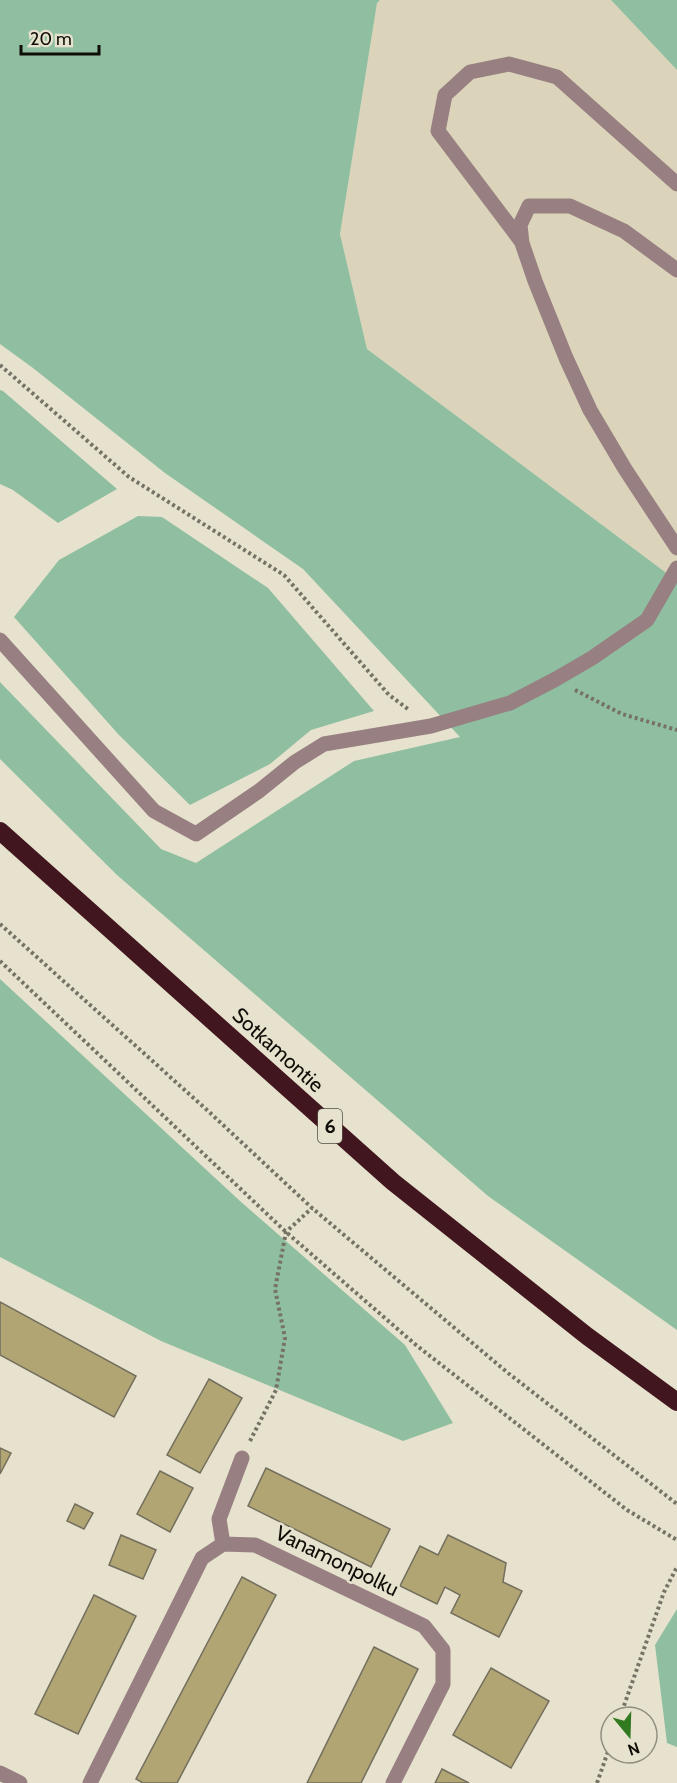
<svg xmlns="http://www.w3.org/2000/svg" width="677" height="1783" viewBox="0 0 677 1783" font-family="Cabin,sans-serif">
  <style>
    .built { fill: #dbd4ba }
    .forest { fill: #8fbfa0 }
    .building { fill: #b1a574; stroke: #736e5d; stroke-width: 1.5 }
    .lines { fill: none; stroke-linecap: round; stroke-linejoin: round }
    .path { stroke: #767366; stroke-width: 4; stroke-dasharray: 3 3; stroke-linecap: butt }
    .minor { stroke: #988082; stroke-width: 15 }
    .highway { stroke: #41161e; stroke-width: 18 }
    .labels { text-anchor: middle; stroke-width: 5; stroke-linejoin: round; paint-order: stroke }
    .shield { fill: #e7e2ce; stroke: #504d43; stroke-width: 1.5 }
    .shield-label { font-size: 20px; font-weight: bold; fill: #0f0d07 }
    .street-label { font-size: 21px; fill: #0f0d07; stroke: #e7e2ce }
  </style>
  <rect width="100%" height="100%" fill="#e7e2ce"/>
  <path class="built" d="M380,0H611L677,70V581L367,349L340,234L377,3Z"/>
  <path class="forest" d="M0,0H380L377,3L340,234L367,349L677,581V1330L488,1196L117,875L0,759V682L161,849L196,863L354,761L460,737L303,569L165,473L33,368L0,344Z
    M611,0H677V70Z
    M0,390L3,391L117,489L58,523L13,490L0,484Z
    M138,516L162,517L268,588L374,711L311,730L270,764L190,805L119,735L14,617L59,560Z
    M0,979L240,1201L405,1345L453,1423L403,1441L161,1341L0,1257Z
    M677,1609V1747L667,1743L655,1645Z"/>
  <path class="building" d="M0,1302L136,1376L114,1417L0,1355Z
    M209,1379L242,1398L200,1473L167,1455Z
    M0,1448L11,1453L0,1474Z
    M266,1468L390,1529L371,1567L248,1506Z
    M160,1471L193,1488L170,1532L137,1514Z
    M75,1504L93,1513L84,1529L67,1521Z
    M121,1535L156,1550L143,1579L109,1565Z
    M448,1535L506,1563L503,1582L522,1591L499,1637L451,1613L460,1595L445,1587L437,1604L400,1586L420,1546L438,1555Z
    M242,1577L276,1595L177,1783H143L136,1779Z
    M94,1595L136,1616L78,1734L35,1714Z
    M374,1647L418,1669L361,1783H307Z
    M491,1668L549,1701L511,1768L453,1735Z
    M442,1769L469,1783H435Z"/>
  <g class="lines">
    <path class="path" d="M0,365L129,477L284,575L389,695L408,709
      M575,690L622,714L677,730
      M0,924L207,1110L312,1208L508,1373L677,1504
      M0,961L286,1232L416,1345L627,1510L677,1540
      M250,1441L276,1390L285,1338L275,1289L286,1232L312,1208
      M620,1717L664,1592L677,1567
      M597,1783L611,1743"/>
    <path class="minor" d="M521,241L438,131L445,95L470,72L509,64L557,77L677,184
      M677,270L624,231L570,206H529L520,225L522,243L535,281L566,358L590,410L625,469L677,548
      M0,640L154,811L196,834L259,791L295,762L324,744L431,726L510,703L556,679L592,658L647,620L677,568
      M223,1544L219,1519L242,1458
      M0,1773L20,1783
      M90,1783L202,1558L223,1544L255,1545L424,1626L443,1650V1684L393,1783"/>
    <path class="highway" d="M0,831L393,1182L587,1336L677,1402"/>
  </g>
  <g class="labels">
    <rect class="shield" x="318" y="1109" width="24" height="34" rx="4.5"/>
    <g class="shield-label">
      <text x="330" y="1133">6</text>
    </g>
    <g class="street-label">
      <text transform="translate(278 1050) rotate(42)" y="7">Sotkamontie</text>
      <text transform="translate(337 1561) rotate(26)" y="7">Vanamonpolku</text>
    </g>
  </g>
  <g transform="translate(629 1735) rotate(161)"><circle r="28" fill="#e7e2ce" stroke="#918d7e" stroke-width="1.5"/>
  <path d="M0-4.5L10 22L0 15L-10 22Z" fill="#327a20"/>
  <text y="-9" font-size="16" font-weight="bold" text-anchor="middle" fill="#0f0d07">N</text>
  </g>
  <path d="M21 45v9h78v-9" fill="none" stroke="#0f0d07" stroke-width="3"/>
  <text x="30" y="45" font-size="18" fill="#0f0d07" stroke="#e7e2ce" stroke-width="4.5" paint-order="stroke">20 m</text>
</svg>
